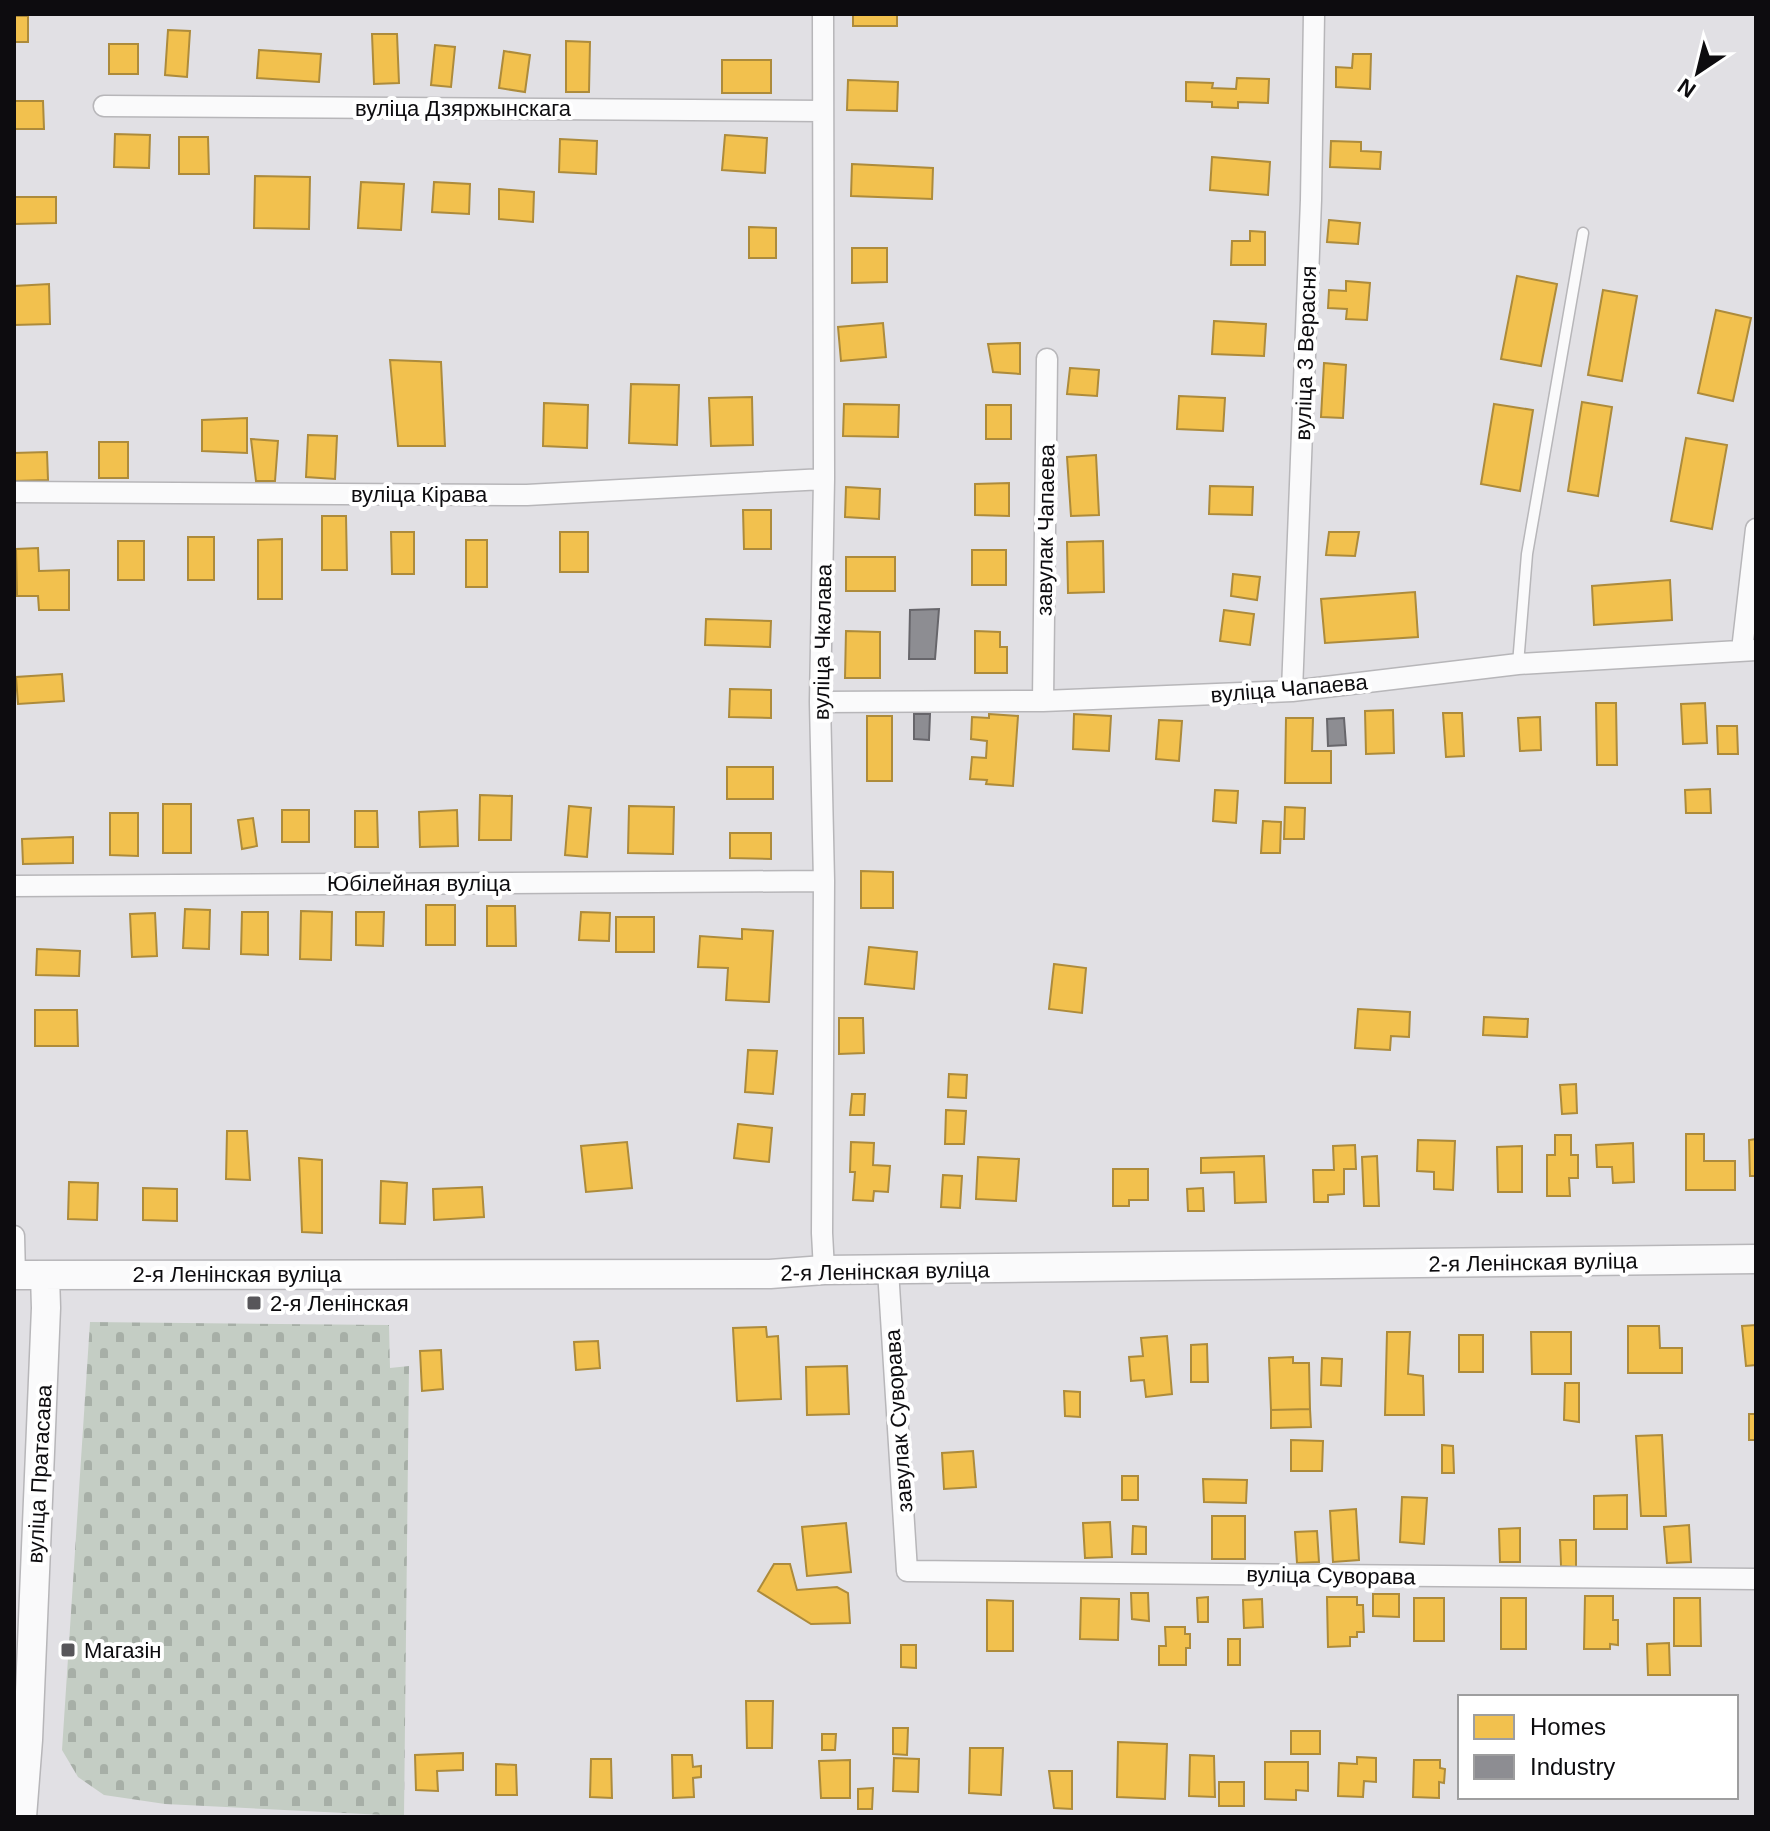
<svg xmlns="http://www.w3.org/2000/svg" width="1770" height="1831" viewBox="0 0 1770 1831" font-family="Arial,sans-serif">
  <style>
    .cemetery { fill: url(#cemetery-stones) }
    .homes { fill: #f2c14e; stroke: #ad8b3b; stroke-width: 2 }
    .industry { fill: #8d8d92; stroke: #67666b; stroke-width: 2 }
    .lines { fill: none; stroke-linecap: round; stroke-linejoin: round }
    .lane-casing { stroke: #b7b6b9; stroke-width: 13 }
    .street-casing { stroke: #b7b6b9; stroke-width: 23 }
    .secondary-casing { stroke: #b7b6b9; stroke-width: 31 }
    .lane { stroke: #fafafb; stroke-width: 10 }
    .street { stroke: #fafafb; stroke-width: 20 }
    .secondary { stroke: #fafafb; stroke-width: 28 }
    .poi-dot { fill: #57565a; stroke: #fff; stroke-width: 3 }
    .labels { text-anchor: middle; stroke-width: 8; stroke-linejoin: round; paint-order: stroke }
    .street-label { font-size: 22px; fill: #0d0c0f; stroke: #fff }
    .poi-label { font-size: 22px; fill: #0d0c0f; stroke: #fff; text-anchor: start }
  </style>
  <defs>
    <pattern id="cemetery-stones" width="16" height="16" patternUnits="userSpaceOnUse" patternTransform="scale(2)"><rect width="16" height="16" fill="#c4cdc4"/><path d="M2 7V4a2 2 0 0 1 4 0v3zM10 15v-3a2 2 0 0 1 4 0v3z" fill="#a7afa7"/></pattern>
  </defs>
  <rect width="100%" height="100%" fill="#e1e0e4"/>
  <path class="cemetery" d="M90,1322L389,1325L390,1368L409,1366L404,1816L165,1804L104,1795L78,1777L62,1750Z"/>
  <path class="homes" d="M853,14H897V26H853Z
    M14,16H28V42H14Z
    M168,30L190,31L187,77L165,75Z
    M372,34H397L399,83L374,84Z
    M566,41L590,42L589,92H566Z
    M109,44H138V74H109Z
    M435,45L455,47L451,87L431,85Z
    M259,50L321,54L319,82L257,78Z
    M504,51L530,55L525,92L499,88Z
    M1353,54H1371L1370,89L1336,87V67L1352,68Z
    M722,60H771V93H722Z
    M1237,78L1269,79L1268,103L1238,102V108L1212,107V102L1186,101V82L1213,83L1212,88L1236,89Z
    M848,80L898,82L897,111L847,110Z
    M14,101H43L44,129H14Z
    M115,134L150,135L149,168L114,167Z
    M725,135L767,138L765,173L722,170Z
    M179,137H208L209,174H179Z
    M560,139L597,141L596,174L559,172Z
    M1331,141L1361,142V151L1381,152L1380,169L1330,167Z
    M1212,157L1270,162L1268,195L1210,190Z
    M852,164L933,168L932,199L851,196Z
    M255,176L310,177L309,229L254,228Z
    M361,182L404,184L401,230L358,228Z
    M434,182L470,184L469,214L432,212Z
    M499,189L534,192L533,222L499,219Z
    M15,197H56V223L15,224Z
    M1329,220L1360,223L1358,244L1327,242Z
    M749,227L776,228V258H749Z
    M1250,231L1265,232V265H1231L1232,241H1250Z
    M852,248H887V282L852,283Z
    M1517,276L1557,284L1541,366L1501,359Z
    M1346,281L1370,283L1367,320L1346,319L1347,309L1328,308L1329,290L1346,291Z
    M49,284L50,324L14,325V286Z
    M1603,290L1637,296L1622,381L1588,375Z
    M1716,310L1751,318L1733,401L1698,393Z
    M1214,321L1266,324L1264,356L1212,354Z
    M883,323L886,357L841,361L838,327Z
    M1020,343V374L993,372L988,344Z
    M390,360L441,362L445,446H398Z
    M1324,363L1346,365L1343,418L1321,417Z
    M1070,368L1099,370L1097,396L1067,394Z
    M631,384L679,385L677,445L629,443Z
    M1179,396L1225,398L1223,431L1177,429Z
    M752,397L753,445L711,446L709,398Z
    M1582,402L1612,407L1598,496L1568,491Z
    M544,403L588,405L587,448L543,446Z
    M844,404L899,405L898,437L843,436Z
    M1494,404L1533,410L1520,491L1481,484Z
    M986,405H1011V439H986Z
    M247,418V453L202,451V420Z
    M308,435L337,436L335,479L306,477Z
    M1686,438L1727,445L1712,529L1671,521Z
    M251,439L278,441L275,481H256Z
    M99,442H128V478H99Z
    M47,452L48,480L14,481V453Z
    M1096,455L1099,515L1071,516L1067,457Z
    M1009,483V516L975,515V484Z
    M1210,486L1253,487L1252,515L1209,514Z
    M846,487L880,489L879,519L845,517Z
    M743,510H771V549H744Z
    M322,516H346L347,570H322Z
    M391,532H414V574H392Z
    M560,532H588V572H560Z
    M1329,532H1359L1355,556L1326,555Z
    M188,537H214V580H188Z
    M282,539V599H258V540Z
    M466,540H487V587H466Z
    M118,541H144V580H118Z
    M1103,541L1104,592L1068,593L1067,542Z
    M38,548L39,571L69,570V610H39L38,596H17L16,549Z
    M972,550H1006V585H972Z
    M846,557H895V591H846Z
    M1233,574L1260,577L1257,600L1231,596Z
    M1670,580L1672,620L1594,625L1592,586Z
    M1415,592L1418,637L1325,643L1321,599Z
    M1224,610L1254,614L1250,645L1220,641Z
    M706,619L771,621L770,647L705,645Z
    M846,631L880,632V678H845Z
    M975,631L1000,632V647H1007V673H975Z
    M62,674L64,701L18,704L16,677Z
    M730,689L771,690V718L729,717Z
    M1596,703H1616L1617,765H1597Z
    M1705,703L1707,743L1683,744L1681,704Z
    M1393,710L1394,753L1366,754L1365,711Z
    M1443,713H1462L1464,756L1446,757Z
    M989,714L1018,716L1013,786L986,784L987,780L970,779L972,757L986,758L987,741L971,739L972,717L989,718Z
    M1074,714L1111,716L1109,751L1073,749Z
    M867,716H892V781H867Z
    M1540,717L1541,750L1520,751L1518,718Z
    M1286,718H1313L1312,751H1331V783H1285Z
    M1159,720L1182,721L1179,761L1156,759Z
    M1717,726H1737L1738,754H1718Z
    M727,767H773V799H727Z
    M1710,789L1711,813H1686L1685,790Z
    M1215,790L1238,791L1236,823L1213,821Z
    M480,795L512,796L511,840H479Z
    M163,804H191V853H163Z
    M569,806L591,808L587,857L565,855Z
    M629,806L674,807L673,854L628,853Z
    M1285,807L1305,808L1304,839H1284Z
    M282,810H309V842H282Z
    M457,810L458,846L420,847L419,812Z
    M355,811H377L378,847H355Z
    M110,813H138V856L110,855Z
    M253,818L257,846L242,849L238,820Z
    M1263,821L1281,822L1280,853H1261Z
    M730,833H771V859L730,858Z
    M73,837V863L23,864L22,839Z
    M861,871L893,872V908H861Z
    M426,905H455V945H426Z
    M487,906H515L516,946H487Z
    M185,909L210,910L209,949L183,948Z
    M301,911L332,912L331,960L300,959Z
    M242,912H268V955L241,954Z
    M356,912H384L383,946L356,945Z
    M581,912L610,913L609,941L579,940Z
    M155,913L157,956L132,957L130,914Z
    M616,917H654V952H616Z
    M742,929L773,931L769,1002L726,1000L728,968L698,967L700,936L742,939Z
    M869,947L917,952L914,989L865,984Z
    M37,949L80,951L79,976L36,975Z
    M1054,964L1086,968L1082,1013L1049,1009Z
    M1358,1009L1410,1012L1409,1037L1391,1036L1390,1050L1355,1048Z
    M35,1010H77L78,1046H35Z
    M1484,1017L1528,1019L1527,1037L1483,1035Z
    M839,1018H863L864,1053L839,1054Z
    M748,1050L777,1051L773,1094L745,1092Z
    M949,1074L967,1075L966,1098L948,1097Z
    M1576,1084L1577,1113L1562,1114L1560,1085Z
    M852,1094H865L864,1115H850Z
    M946,1110L966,1111L964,1144H945Z
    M738,1124L772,1128L769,1162L734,1158Z
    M227,1131H247L250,1180L226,1179Z
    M1686,1134H1704V1161H1735V1190H1686Z
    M1555,1135H1571V1155H1578V1178H1569L1570,1196H1547V1155H1555Z
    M1756,1139V1176H1750L1749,1140Z
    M1418,1140L1455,1141L1453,1190L1434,1189V1172L1417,1171Z
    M627,1142L632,1188L586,1192L581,1146Z
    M851,1142L874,1143L873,1165L890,1166L888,1192L874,1191L873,1201L853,1200L855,1172H850Z
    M1633,1143L1634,1182L1613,1183L1612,1167H1597L1596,1145Z
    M1355,1145L1356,1169H1344V1194L1328,1195V1202H1314L1313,1170H1334L1333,1146Z
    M1522,1146V1192H1498L1497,1147Z
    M1264,1156L1266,1202L1235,1203L1234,1172L1201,1173V1158Z
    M1377,1156L1379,1206H1364L1362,1157Z
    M978,1157L1019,1159L1016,1201L976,1199Z
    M299,1158L322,1160V1233L302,1232Z
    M1113,1169H1148V1200H1129V1206H1113Z
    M943,1175L962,1176L960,1208L941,1207Z
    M381,1181L407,1183L405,1224L380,1223Z
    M69,1182L98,1183L97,1220L68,1219Z
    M482,1187L484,1217L434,1220L433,1189Z
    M143,1188L177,1189V1221L143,1220Z
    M1203,1188L1204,1211H1188L1187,1189Z
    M1756,1325V1365L1746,1366L1742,1326Z
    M1628,1326H1659L1660,1348H1682V1373H1628Z
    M766,1327L767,1337L778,1336L781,1399L737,1401L733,1328Z
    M1387,1332H1410L1408,1374L1423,1376L1424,1415H1385Z
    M1531,1332H1571V1374H1532Z
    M1459,1335H1483V1372H1459Z
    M1167,1336L1172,1394L1146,1397L1144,1380L1131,1381L1129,1357L1143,1356L1141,1338Z
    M598,1341L600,1368L576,1370L574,1342Z
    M1207,1344L1208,1382H1191V1345Z
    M441,1350L443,1389L422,1391L420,1351Z
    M1293,1357V1363H1309L1310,1409L1271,1410L1269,1358Z
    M1322,1358L1342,1359L1341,1386L1321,1385Z
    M847,1366L849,1414L807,1415L806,1367Z
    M1565,1383H1579V1422L1564,1420Z
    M1064,1391L1080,1392V1417L1065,1416Z
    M1310,1409L1311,1427L1271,1428V1410Z
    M1749,1414H1756V1440H1749Z
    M1662,1435L1666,1516H1641L1636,1436Z
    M1291,1440L1323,1441L1322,1471H1291Z
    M1442,1445L1453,1446L1454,1473H1442Z
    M973,1451L976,1487L944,1489L942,1453Z
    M1122,1476H1138V1500H1122Z
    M1203,1479L1247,1480L1246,1503L1204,1502Z
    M1627,1495V1529H1594V1496Z
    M1402,1497L1427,1498L1424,1544L1400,1542Z
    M1356,1509L1359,1560L1333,1562L1330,1511Z
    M1212,1516H1245V1559H1212Z
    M1110,1522L1112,1557L1085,1558L1083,1523Z
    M846,1523L851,1572L807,1576L802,1527Z
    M1689,1525L1691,1562L1667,1563L1664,1527Z
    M1133,1526L1146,1527V1554H1132Z
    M1520,1528V1562H1500L1499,1529Z
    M1317,1531L1319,1562L1297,1563L1295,1532Z
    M1560,1540H1576V1567L1561,1566Z
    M774,1564H790L797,1590L837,1587L848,1593L850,1623L811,1624L758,1591Z
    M1131,1593H1148L1149,1621L1132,1619Z
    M1373,1594H1399V1617L1373,1616Z
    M1585,1596H1613V1620H1618V1645L1610,1644V1649H1584Z
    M1208,1597V1622H1198L1197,1598Z
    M1327,1597H1357V1605H1363L1364,1632H1357V1637H1350V1646L1328,1647Z
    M1081,1598L1119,1599L1118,1640L1080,1639Z
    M1414,1598H1444V1641H1414Z
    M1501,1598H1526V1649H1501Z
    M1674,1598H1700L1701,1646H1674Z
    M1262,1599L1263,1627L1244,1628L1243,1600Z
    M987,1600L1013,1601V1651H987Z
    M1165,1627H1185V1634H1190V1648H1186V1665H1159V1646H1166Z
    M1228,1639H1240V1665H1228Z
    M1669,1643L1670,1675H1648L1647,1644Z
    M901,1645H916V1668L901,1667Z
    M746,1701H773L772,1748H747Z
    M893,1728H908L907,1755L893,1754Z
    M1291,1731H1320V1754H1291Z
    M822,1734H836L835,1750H822Z
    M1118,1742L1167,1744L1165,1799L1117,1797Z
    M970,1748H1003L1001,1795L969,1793Z
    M463,1753V1770L437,1771L438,1791L416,1790L415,1755Z
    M672,1755H692L693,1767L701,1766V1777L693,1778L694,1797L673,1798Z
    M1190,1755L1214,1756L1215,1797L1189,1796Z
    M1357,1757L1376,1758V1782L1364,1781L1363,1797L1338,1796L1339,1763L1357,1764Z
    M894,1758L919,1759L918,1792L893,1791Z
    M591,1759H611L612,1798L590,1797Z
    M850,1760V1798H821L819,1761Z
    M1414,1760H1440V1768L1445,1769L1444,1783L1439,1782V1798L1413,1797Z
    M1265,1762H1308V1791L1296,1790V1800L1265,1799Z
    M496,1764L516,1765L517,1795H496Z
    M1049,1771H1072V1809L1054,1808Z
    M1219,1782H1244V1806H1219Z
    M873,1788L872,1809H858V1789Z"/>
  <path class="industry" d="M939,609L935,659H909L910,610Z
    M914,714H930L929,740L914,739Z
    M1344,718L1346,745L1328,746L1327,719Z"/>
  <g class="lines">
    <defs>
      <path id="lane" d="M1518,664L1527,554L1583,233"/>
      <path id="street" d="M823,14L824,479L820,702L824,881L822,1233L824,1270
        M104,106L822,111
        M14,492L527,495L824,479
        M1742,650L1756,529
        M1292,691L1311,200L1314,14
        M1043,701L1047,359
        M820,702L1043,701L1292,691L1518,664L1756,650
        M14,886L824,881
        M14,1236L15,1275
        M888,1270L907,1571L1756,1579"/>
      <path id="secondary" d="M14,1275L770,1274L824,1270L1756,1259
        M22,1817L28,1740L46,1308L45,1275"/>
    </defs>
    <use href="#lane" class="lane-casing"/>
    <use href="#street" class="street-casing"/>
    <use href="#secondary" class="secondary-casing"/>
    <use href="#lane" class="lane"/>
    <use href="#street" class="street"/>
    <use href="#secondary" class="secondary"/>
  </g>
  <g class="poi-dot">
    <rect x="246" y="1295" width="16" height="16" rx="4"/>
    <rect x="60" y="1642" width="16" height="16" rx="4"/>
  </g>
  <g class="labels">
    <g class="street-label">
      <text x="463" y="116">вуліца Дзяржынскага</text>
      <text transform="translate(1305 353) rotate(-88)" y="8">вуліца 3 Верасня</text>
      <text x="419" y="502">вуліца Кірава</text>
      <text transform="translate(1045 530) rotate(-89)" y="8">завулак Чапаева</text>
      <text transform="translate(822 642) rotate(-89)" y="8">вуліца Чкалава</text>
      <text transform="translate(1289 688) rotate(-5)" y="8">вуліца Чапаева</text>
      <text x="419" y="891">Юбілейная вуліца</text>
      <text transform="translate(1533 1262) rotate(-1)" y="8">2-я Ленінская вуліца</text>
      <text transform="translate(885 1271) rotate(-1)" y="8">2-я Ленінская вуліца</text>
      <text x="237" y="1282">2-я Ленінская вуліца</text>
      <text transform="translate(898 1421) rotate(-94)" y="8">завулак Суворава</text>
      <text transform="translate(39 1474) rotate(-87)" y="8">вуліца Пратасава</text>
      <text transform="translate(1331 1575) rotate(1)" y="8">вуліца Суворава</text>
    </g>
    <g class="poi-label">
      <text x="270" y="1311">2-я Ленінская</text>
      <text x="84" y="1658">Магазін</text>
    </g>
  </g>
  <rect width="1770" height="1831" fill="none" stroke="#0d0c0f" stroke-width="32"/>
  <rect x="1458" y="1695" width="280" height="104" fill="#ffffff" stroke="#9e9e9f" stroke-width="2"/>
  <rect x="1474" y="1715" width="40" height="24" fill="#f2c14e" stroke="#9e9e9f" stroke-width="2"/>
  <text x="1530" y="1735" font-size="24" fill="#0d0c0f">Homes</text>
  <rect x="1474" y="1755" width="40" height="24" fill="#8d8d92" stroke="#9e9e9f" stroke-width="2"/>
  <text x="1530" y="1775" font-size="24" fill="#0d0c0f">Industry</text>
  <g transform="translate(1698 72) rotate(215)" stroke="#ffffff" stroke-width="6" paint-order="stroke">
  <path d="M0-6L14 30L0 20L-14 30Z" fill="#0d0c0f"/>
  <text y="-12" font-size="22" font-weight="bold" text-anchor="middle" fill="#0d0c0f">N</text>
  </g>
</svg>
